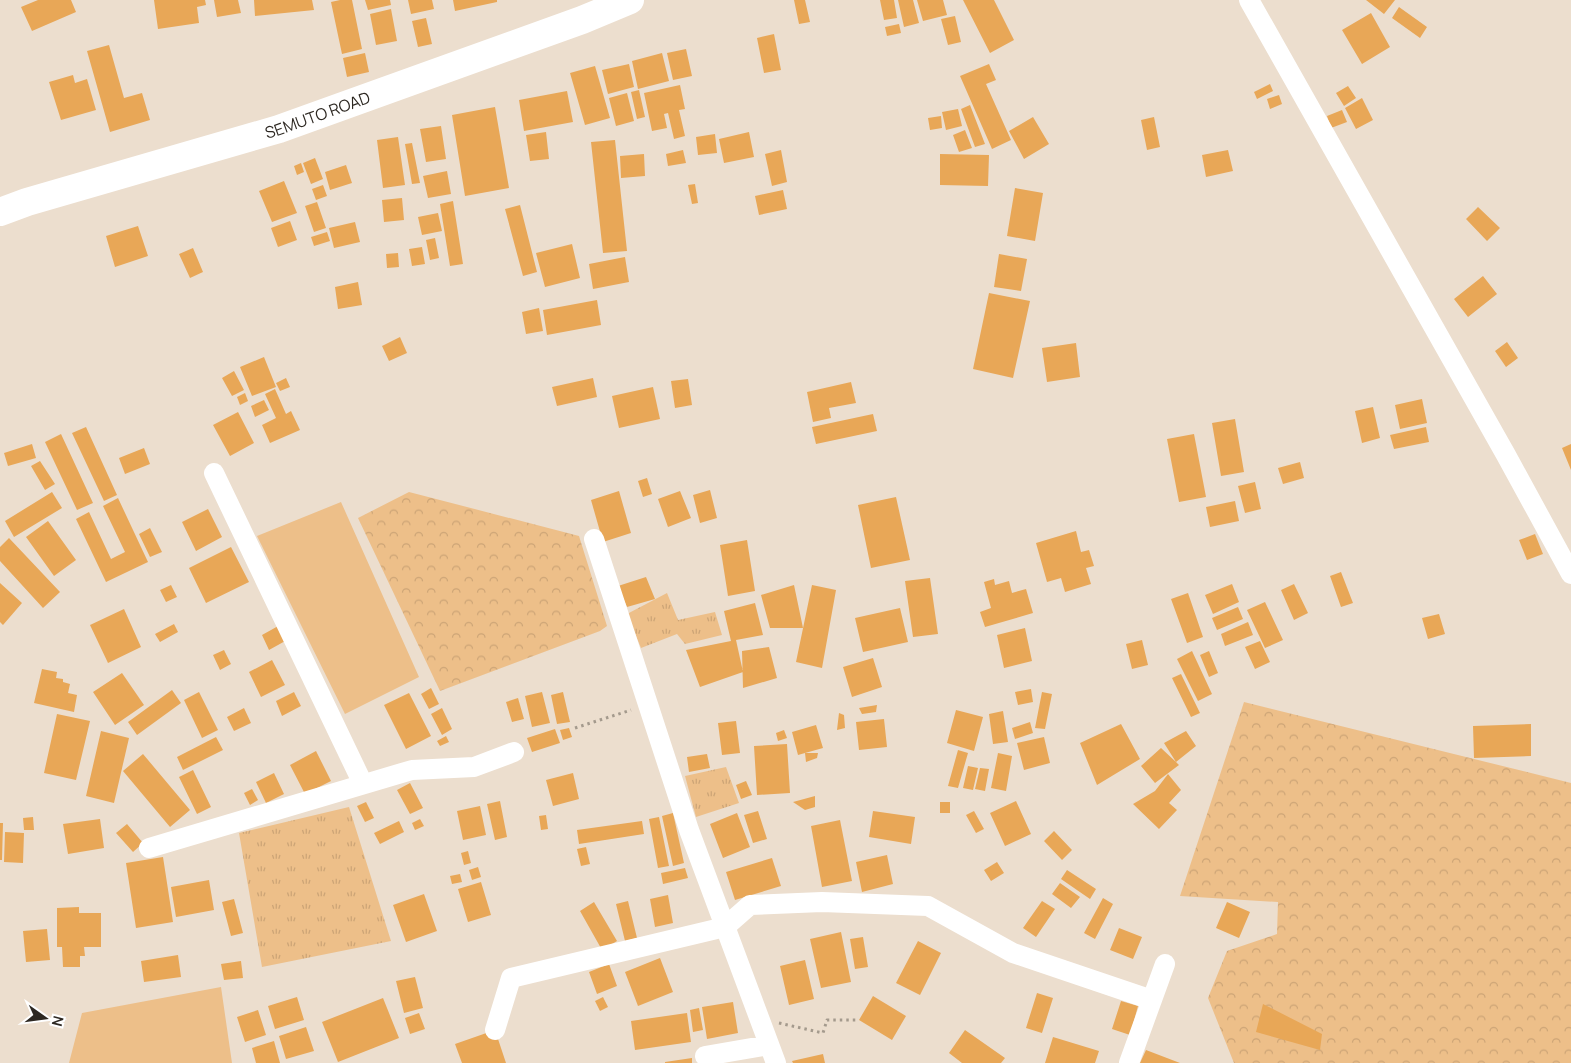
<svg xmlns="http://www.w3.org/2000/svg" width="1571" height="1063" viewBox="0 0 1571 1063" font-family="Manrope,sans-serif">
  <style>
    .green { fill: #edbf89 }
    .forest { fill: url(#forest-crowns) }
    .park { fill: url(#park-tufts) }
    .building { fill: #e8a757 }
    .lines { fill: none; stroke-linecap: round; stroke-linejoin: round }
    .path { stroke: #a49a8d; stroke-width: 3; stroke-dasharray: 2.5 4; stroke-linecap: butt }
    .street { stroke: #fff; stroke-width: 20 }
    .secondary { stroke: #fff; stroke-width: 28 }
    .labels { text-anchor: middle; stroke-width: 4; stroke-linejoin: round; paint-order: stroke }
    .street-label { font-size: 16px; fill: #2d2822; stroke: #fff }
  </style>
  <defs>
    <pattern id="forest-crowns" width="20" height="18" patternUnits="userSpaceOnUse" patternTransform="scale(1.25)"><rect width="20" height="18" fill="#edbf89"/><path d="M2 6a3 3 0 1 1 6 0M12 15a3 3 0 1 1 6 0" fill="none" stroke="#cca476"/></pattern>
    <pattern id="park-tufts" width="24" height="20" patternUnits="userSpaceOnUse" patternTransform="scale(1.25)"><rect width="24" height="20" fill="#edbf89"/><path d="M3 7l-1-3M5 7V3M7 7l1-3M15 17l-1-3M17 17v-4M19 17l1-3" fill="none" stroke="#cca476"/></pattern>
  </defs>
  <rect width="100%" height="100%" fill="#ecdece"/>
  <path class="green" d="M341,502L419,677L345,714L257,536Z
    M221,987L232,1063H69L82,1013Z"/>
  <path class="forest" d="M409,492L579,536L607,626L600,631L440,691L358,518Z
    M1244,702L1571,783V1063H1234L1208,998L1227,951L1277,934L1278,902L1180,896Z"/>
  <path class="park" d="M667,593L678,620L715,612L722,635L685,644L677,634L641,648L627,614Z
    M726,767L739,803L696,817L685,776Z
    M349,807L391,941L262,967L239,833Z"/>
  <path class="building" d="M38,0H71L76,12L32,31L21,7Z
    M154,0H205L206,5L197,7L199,23L158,29Z
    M214,0H238L241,13L217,17Z
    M254,0H312L314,10L255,16Z
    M340,0H352L362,49L342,54L331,2Z
    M365,0H390L391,5L368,10Z
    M408,0H432L434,9L411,14Z
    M453,0H497V2L455,11Z
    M794,0H805L810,22L799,24Z
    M880,0H894L897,18L884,20Z
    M898,0H913L919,23L904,27Z
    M917,0H943L947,15L923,21Z
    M963,0H994L1014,40L990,53Z
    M1366,0H1395L1384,14Z
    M1399,7L1427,27L1420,38L1392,18Z
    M391,9L397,41L376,45L370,14Z
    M1371,13L1390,47L1362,64L1342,30Z
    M955,16L961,42L948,45L941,19Z
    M426,18L432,44L418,47L412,21Z
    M899,24L901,33L887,36L885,27Z
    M774,34L781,70L764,73L757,38Z
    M109,45L124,98L142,93L150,120L110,132L87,51Z
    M686,49L692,76L673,80L667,53Z
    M365,53L369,72L347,77L343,58Z
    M662,53L669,81L638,89L632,61Z
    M629,64L634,87L608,94L602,70Z
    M989,64L996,80L986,84L1011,140L992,149L960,76Z
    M595,66L610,118L585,125L570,73Z
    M73,75L75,83L87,79L96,110L61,120L49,82Z
    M1270,84L1273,91L1257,99L1254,92Z
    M680,85L685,109L679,110L685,136L674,139L668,113L664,114L667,128L652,131L644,93Z
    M1348,86L1356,98L1344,106L1336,93Z
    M639,90L645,117L637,119L631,92Z
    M567,91L573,122L524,131L519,100Z
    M627,93L634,121L616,126L609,98Z
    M1279,95L1282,104L1270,109L1267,99Z
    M1362,98L1373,120L1356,129L1345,108Z
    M970,105L985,144L975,147L961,109Z
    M495,107L509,188L465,196L452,115Z
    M958,109L962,126L946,130L942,112Z
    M1342,110L1347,122L1331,128L1327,116Z
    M941,116L942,128L930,130L928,118Z
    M1033,117L1049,144L1024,159L1009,131Z
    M1154,117L1160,147L1147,150L1141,120Z
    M441,126L446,159L426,162L420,129Z
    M965,130L972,148L959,152L953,135Z
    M546,132L549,159L530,161L526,135Z
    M749,132L754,157L724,163L719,139Z
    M715,134L717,153L698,155L696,137Z
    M398,137L405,185L383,188L377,140Z
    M615,140L627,251L603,253L591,142Z
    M412,143L420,183L412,184L405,144Z
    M683,150L686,163L668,166L666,154Z
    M781,150L787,182L772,186L765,154Z
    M1228,150L1233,171L1206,177L1202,155Z
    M644,154L645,176L621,178L620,156Z
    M940,154L989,155L988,186L940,185Z
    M315,158L323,179L311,184L303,163Z
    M301,163L304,172L297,175L294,166Z
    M346,165L352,183L330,190L325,172Z
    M447,171L451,194L428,198L423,176Z
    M284,181L297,213L272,222L259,191Z
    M695,184L698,203L692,204L688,185Z
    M323,185L327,196L316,200L312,189Z
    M1015,188L1043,193L1035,241L1007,236Z
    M783,190L787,209L759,215L755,196Z
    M402,198L404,220L384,222L382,200Z
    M453,201L463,264L450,266L440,204Z
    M317,202L326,228L314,232L305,206Z
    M520,205L537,272L523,276L505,209Z
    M1478,207L1500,228L1487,241L1466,219Z
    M438,213L442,231L422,235L418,217Z
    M290,221L297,240L278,247L271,228Z
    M355,222L360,242L334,248L329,228Z
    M138,226L148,256L115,267L106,236Z
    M327,232L330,241L314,246L311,237Z
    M435,238L439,258L430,260L426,240Z
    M572,244L580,278L545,287L536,253Z
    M422,247L425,264L412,266L409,249Z
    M193,248L203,272L190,278L179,254Z
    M398,253L399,267L387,268L386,254Z
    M999,254L1027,259L1021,291L994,287Z
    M625,257L629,282L593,289L589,264Z
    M1483,276L1497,294L1468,317L1454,299Z
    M358,282L362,305L338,309L335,287Z
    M989,293L1030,301L1013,378L973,369Z
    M597,300L601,325L547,335L543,310Z
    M539,308L543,331L526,334L522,312Z
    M400,337L407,353L389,361L382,346Z
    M1507,342L1518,358L1506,367L1495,351Z
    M1076,343L1080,377L1047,382L1042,348Z
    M264,357L276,387L252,396L240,367Z
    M234,371L244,390L232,396L222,378Z
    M286,378L290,387L280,391L276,383Z
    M593,378L597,397L557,406L552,387Z
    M688,379L692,405L675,408L671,381Z
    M851,382L856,403L829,408L831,418L813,422L807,392Z
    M653,387L660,419L619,428L612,396Z
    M275,389L286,414L291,411L300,430L270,443L262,425L276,418L265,394Z
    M245,393L248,401L240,405L237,397Z
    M1422,399L1427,423L1400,429L1395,405Z
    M264,400L269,410L255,417L251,406Z
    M1373,407L1380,438L1362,443L1355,411Z
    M238,412L254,443L230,456L213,425Z
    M873,414L877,431L816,444L812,427Z
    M1235,419L1244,472L1221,476L1212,423Z
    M86,427L117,495L104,501L72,433Z
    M1426,427L1429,442L1394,449L1390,435Z
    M61,434L93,503L77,510L45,442Z
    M1194,434L1206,497L1179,502L1167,439Z
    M32,444L36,458L8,466L4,453Z
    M1571,444V470L1562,448Z
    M144,448L150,464L125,474L119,458Z
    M40,461L55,484L45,490L31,466Z
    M1300,462L1304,478L1283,484L1278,468Z
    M647,478L652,494L643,497L638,481Z
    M1255,482L1261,509L1245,513L1238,486Z
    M710,490L717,518L700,523L693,495Z
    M619,491L631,533L603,542L591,500Z
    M680,491L691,518L668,527L658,499Z
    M52,492L62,508L14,537L5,521Z
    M896,497L910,560L871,568L858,505Z
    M118,498L148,562L106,582L76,519L89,512L111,559L125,552L103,506Z
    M1235,501L1239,521L1210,527L1206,507Z
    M208,509L222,537L196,551L182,522Z
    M48,521L76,560L54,576L26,537Z
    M150,528L162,552L150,557L139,534Z
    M1076,531L1081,552L1089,550L1094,566L1086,568L1091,584L1065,592L1061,578L1047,582L1036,543Z
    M1535,534L1543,554L1527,560L1519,540Z
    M9,538L60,592L43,608L0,561V547Z
    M747,540L755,591L728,596L720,545Z
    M231,547L249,582L206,603L189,568Z
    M1341,572L1353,603L1341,607L1330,576Z
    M646,577L655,599L627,607L618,586Z
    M930,578L938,634L913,637L905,581Z
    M994,579L995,585L1009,581L1012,593L1026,589L1033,613L985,627L980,612L991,608L984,582Z
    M0,583L22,603L3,625L0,622Z
    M1232,584L1239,602L1213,614L1205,595Z
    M1294,584L1308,613L1294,620L1281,590Z
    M171,585L177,597L166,602L160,590Z
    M794,585L803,628H770L761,595Z
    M812,585L836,590L822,668L796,662Z
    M1188,593L1203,637L1187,643L1171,599Z
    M1265,602L1283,640L1265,648L1247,610Z
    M755,603L763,635L736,640L743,672L700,687L686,650L731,641L724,611Z
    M1238,607L1243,619L1217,630L1212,618Z
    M900,608L908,642L863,652L855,618Z
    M124,609L141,647L108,663L90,625Z
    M1439,614L1445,634L1428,639L1422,618Z
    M1248,622L1253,635L1225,646L1221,634Z
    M174,624L178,632L160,642L155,634Z
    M280,625L287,640L269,650L262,635Z
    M1025,628L1032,661L1004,668L997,635Z
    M1142,640L1148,665L1132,669L1126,644Z
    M1260,641L1270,662L1255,669L1245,647Z
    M769,647L777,678L743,688L742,651Z
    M224,650L231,664L220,670L213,655Z
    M1192,651L1212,694L1198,701L1177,659Z
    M1209,651L1218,673L1209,677L1200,655Z
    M873,658L882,687L852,697L843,667Z
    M272,660L285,685L261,697L249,672Z
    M42,669L57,672L56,678L63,679V682L70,684L68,693L77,695L74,712L34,703Z
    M122,673L144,705L115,725L93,692Z
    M1181,674L1200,713L1191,717L1172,678Z
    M431,688L439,704L429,709L421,694Z
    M1031,689L1033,702L1018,705L1015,692Z
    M172,690L181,703L137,735L128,722Z
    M199,692L218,730L202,738L184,700Z
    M294,692L301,706L282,716L276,701Z
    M542,692L550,723L532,727L525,696Z
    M563,692L570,722L557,724L551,695Z
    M1042,692L1052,694L1045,729L1035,728Z
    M409,693L431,736L406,749L384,705Z
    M518,698L524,719L512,722L506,702Z
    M877,705L876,712L862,714L859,708Z
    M244,708L251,723L234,731L227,717Z
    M442,708L452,729L442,735L431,714Z
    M956,710L983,717L974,751L947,743Z
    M1003,711L1008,742L993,744L989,714Z
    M839,713L844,715L845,728L837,730Z
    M57,714L90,721L76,780L44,773Z
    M884,719L887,747L859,750L856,722Z
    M736,721L740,753L722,755L718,723Z
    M1030,722L1033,733L1015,739L1012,728Z
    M1121,724L1140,759L1097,785L1080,743Z
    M1531,724V756L1474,758L1473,726Z
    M816,725L823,748L805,753H818L817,758L806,762L805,753L798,755L792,732Z
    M569,728L572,737L563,740L560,730Z
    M555,729L560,743L532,752L527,738Z
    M784,730L787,738L778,741L776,733Z
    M101,731L129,738L114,803L86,796Z
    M1186,731L1196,746L1176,762L1179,765L1155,783L1141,766L1161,748L1176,762L1164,743Z
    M446,736L449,742L440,746L437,741Z
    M216,737L223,750L183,770L177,757Z
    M1044,737L1050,763L1024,770L1017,743Z
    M787,744L790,793L757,795L754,746Z
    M958,750L968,753L958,788L948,786Z
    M316,751L331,781L305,794L290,765Z
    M998,753L1012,756L1006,791L991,788Z
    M143,754L190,810L170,827L123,771Z
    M707,754L710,768L689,772L687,757Z
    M968,766L978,768L973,790L963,788Z
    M980,768L989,769L985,791L975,789Z
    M193,770L211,807L197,814L179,777Z
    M274,773L284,794L266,803L256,782Z
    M573,773L579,799L553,806L546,780Z
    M1168,774L1181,790L1169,803L1177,810L1159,829L1133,804L1155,791Z
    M746,781L752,795L741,799L736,785Z
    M410,783L423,808L410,814L397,790Z
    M252,789L258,800L250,805L244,793Z
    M815,796V807L805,810L793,802Z
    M500,801L507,837L495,840L487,804Z
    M1016,801L1031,834L1005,846L990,813Z
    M366,802L374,818L365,822L357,806Z
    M940,802H950V813H940Z
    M480,806L486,835L463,840L457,811Z
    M758,811L767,839L753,843L744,815Z
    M873,811L915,817L911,844L869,837Z
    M974,811L984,829L976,833L966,815Z
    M673,813L684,863L673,866L662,816Z
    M737,813L750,847L723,858L710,824Z
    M546,815L548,829L541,830L539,816Z
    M33,817L34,830H24L23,818Z
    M659,817L669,866L658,868L649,819Z
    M100,819L104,848L68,854L63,824Z
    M420,819L424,826L415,830L412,823Z
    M840,820L852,881L822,887L811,826Z
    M399,821L404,832L380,844L374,833Z
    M642,821L644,834L579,844L577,830Z
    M0,823H3L2,860H0Z
    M127,824L143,843L133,852L116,833Z
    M1054,831L1072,850L1062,860L1044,841Z
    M5,832L24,833L23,863L4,862Z
    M586,847L590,864L581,866L577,849Z
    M468,851L471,863L464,865L461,853Z
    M887,855L893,884L862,892L856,862Z
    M163,857L173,922L136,928L126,863Z
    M772,858L781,886L735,900L726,872Z
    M997,862L1004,873L991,881L984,870Z
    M478,867L481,877L472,880L469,870Z
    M685,868L688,878L663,884L661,873Z
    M1067,870L1096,889L1090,899L1061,879Z
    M460,874L462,882L452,884L450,876Z
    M209,880L214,910L176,917L171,887Z
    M481,882L491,915L468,922L458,889Z
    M1060,883L1080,897L1071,908L1052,894Z
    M424,894L437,931L406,942L393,905Z
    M668,895L673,923L655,927L650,899Z
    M1103,898L1113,904L1095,939L1084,933Z
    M234,899L243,933L231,936L222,902Z
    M628,901L637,938L625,941L616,904Z
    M1042,901L1055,909L1036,937L1023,928Z
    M594,902L617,941L602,950L580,911Z
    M1227,902L1250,912L1239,938L1216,928Z
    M79,907V913H101V947H84L85,956H80V967H63L62,947H57V908Z
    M1119,928L1142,937L1133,959L1110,950Z
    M47,929L50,960L26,962L23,931Z
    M841,932L851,982L821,988L810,939Z
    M863,937L868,967L855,969L850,939Z
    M918,941L941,953L920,995L896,983Z
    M178,955L181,977L144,982L141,961Z
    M660,958L673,992L638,1006L625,972Z
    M805,960L814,999L789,1005L780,966Z
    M241,961L243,978L224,980L221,964Z
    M609,964L617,986L597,994L589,972Z
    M415,977L423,1008L404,1013L396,981Z
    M1037,993L1053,998L1042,1033L1026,1028Z
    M873,996L906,1016L892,1040L859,1020Z
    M297,997L304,1020L275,1029L268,1006Z
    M603,997L608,1007L600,1011L595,1001Z
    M383,998L399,1038L338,1062L322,1022Z
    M1121,1001L1138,1006L1130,1035L1112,1029Z
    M733,1002L738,1033L707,1039L702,1007Z
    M1263,1004L1322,1034L1320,1050L1256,1032Z
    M699,1008L703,1030L693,1032L690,1010Z
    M258,1010L266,1035L245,1042L237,1017Z
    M419,1013L425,1029L410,1034L405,1018Z
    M687,1013L691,1042L635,1050L631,1021Z
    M306,1027L314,1051L286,1059L279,1036Z
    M495,1030L506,1063H462L455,1044Z
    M965,1030L1005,1058L1001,1063H962L949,1053Z
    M1053,1037L1099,1051L1095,1063H1045Z
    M274,1041L280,1063H256L252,1048Z
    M1146,1050L1180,1063H1140Z
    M823,1054L825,1063H793L792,1061Z
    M692,1058V1063H665V1062Z"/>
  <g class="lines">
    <path class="path" d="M575,728L631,710
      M779,1023L823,1033L827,1020H859"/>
    <path class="street" d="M1249,0L1506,455L1571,574
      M214,473L363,784
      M594,539L689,830L776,1063
      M149,848L412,770L474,767L514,752
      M495,1030L511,978L725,927L750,905L822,902L928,906L1013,953L1152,1000
      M705,1056L769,1045
      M1129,1063L1165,964"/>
    <path class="secondary" id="s1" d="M0,212L27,202L279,129L582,20L630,0"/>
  </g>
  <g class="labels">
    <g class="street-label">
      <text dy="6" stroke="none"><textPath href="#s1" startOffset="332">SEMUTO ROAD</textPath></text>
    </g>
  </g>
  <g transform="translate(45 1018) rotate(104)" stroke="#ffffff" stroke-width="4" paint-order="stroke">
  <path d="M0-4L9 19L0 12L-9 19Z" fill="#2d2822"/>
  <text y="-8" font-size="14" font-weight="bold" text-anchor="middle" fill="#2d2822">N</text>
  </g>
</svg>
